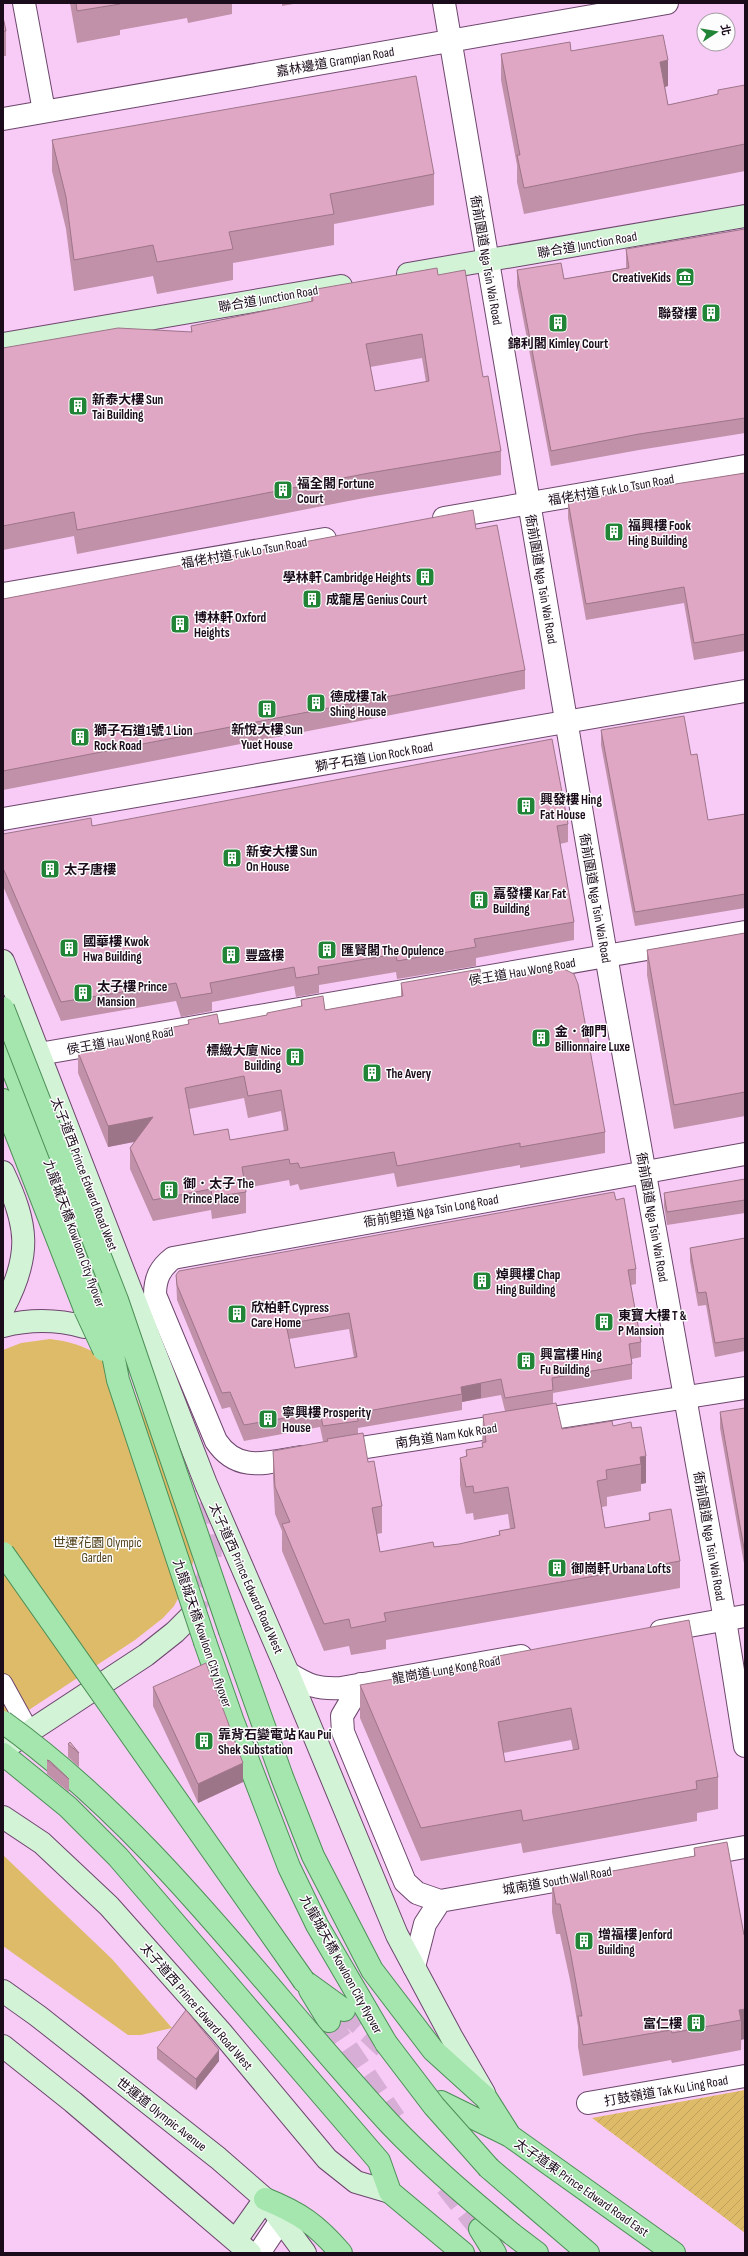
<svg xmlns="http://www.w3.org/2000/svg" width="748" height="2256" viewBox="0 0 748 2256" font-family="'Sofia Sans Condensed','Noto Sans TC',sans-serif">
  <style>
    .park { fill: #debb69 }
    .garden { fill: url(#garden-furrows) }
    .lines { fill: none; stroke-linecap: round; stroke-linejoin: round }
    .secondary-tunnel { stroke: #d7aed6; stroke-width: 22; stroke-dasharray: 22 11; stroke-linecap: butt }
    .primary-tunnel { stroke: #d7aed6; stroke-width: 22; stroke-dasharray: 22 11; stroke-linecap: butt }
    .pedestrian-casing { stroke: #6d476d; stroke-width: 20 }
    .minor-casing { stroke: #6d476d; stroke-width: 24 }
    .tertiary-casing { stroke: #6d476d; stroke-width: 24 }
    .secondary-casing { stroke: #6d476d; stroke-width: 24 }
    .primary-casing { stroke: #4d8f57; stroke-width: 24 }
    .pedestrian { stroke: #fff; stroke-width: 18 }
    .minor { stroke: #fff; stroke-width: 22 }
    .tertiary { stroke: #fff; stroke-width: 22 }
    .secondary { stroke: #d2f3d6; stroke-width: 22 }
    .primary { stroke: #a4e6ae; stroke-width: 22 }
    .primary-bridge-casing { stroke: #4d8f57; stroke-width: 24; stroke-linecap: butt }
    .primary-bridge { stroke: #a4e6ae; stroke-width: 22 }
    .wall { fill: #c190a9; fill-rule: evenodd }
    .shaded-wall { fill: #9d7589 }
    .building { fill: #e0a7c4; stroke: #9d7589; fill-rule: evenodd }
    .labels { text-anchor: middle; stroke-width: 3; stroke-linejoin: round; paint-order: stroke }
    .street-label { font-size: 13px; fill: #1b0c1b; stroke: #fdfdfd }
    .poi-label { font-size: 13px; font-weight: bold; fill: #1b0c1b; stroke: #fdfdfd; text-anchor: start }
    .park-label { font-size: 13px; fill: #4f3f19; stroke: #fdfdfd }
  </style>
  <defs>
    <pattern id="garden-furrows" width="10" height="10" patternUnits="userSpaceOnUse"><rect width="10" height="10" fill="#debb69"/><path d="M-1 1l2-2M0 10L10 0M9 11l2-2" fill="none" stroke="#bea05a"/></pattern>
  </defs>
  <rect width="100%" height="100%" fill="#f8cbf7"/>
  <path class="park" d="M50,1339C86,1343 113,1359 133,1389L190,1530L193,1562L189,1578L174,1606L163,1618L135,1640L3,1727V1350L21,1343Z
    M3,1855L112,1959L172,2028L141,2035H128L3,1946Z"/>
  <path class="garden" d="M745,2090V2233L592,2118Z"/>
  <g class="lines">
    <path class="secondary-tunnel" d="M189,1618C219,1571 211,1541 206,1489"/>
    <path class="primary-tunnel" d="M344,2010L388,2051
      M329,2021L395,2119
      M446,2186L480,2229"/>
    <defs>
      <path id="pedestrian" d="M3,1683L30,1732"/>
      <path id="minor" d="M24,3L44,111
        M444,518L745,466
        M3,594L325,539
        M3,819L745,691
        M39,1054L745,932
        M335,1452L745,1388
        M301,1457C268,1462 238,1474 216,1441L155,1295C155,1278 160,1268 173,1258L745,1154
        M661,1631L745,1616
        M288,1673C309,1686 317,1689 341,1688L521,1656
        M361,1684L342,1716L343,1732L405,1882L417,1893L440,1901
        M414,1967L425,1924L440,1901L745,1847
        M588,2103L745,2076
        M259,2253L281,2220"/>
      <path id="tertiary" d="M444,3L612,990L725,1620L745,1746
        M3,119L667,3"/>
      <path id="secondary" d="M408,274L745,216
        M3,344L341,286
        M3,961L206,1484L288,1673L397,1935L451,2036L484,2093
        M3,1172C28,1225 32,1255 3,1309
        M3,1326C31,1319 56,1319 84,1327
        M3,1749L146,1655L175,1632L189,1618
        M3,1817L42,1843L109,1906L221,2032L327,2159L356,2182L390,2192
        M3,1991L38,2016L218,2158L265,2199L305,2253
        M3,2046L73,2102L250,2253
        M236,2240L265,2199"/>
      <path id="primary" d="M3,1044L103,1304
        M3,1100L85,1309
        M230,1631L282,1777L313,1856L372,1970L433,2050L486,2098L510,2136
        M205,1642L232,1719L289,1867L317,1925L386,2043
        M3,1754L68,1807L118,1857L379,2161L390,2192L463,2253
        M304,1981L344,2010
        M310,1990L329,2021
        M441,2102L510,2136L674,2253
        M489,2168L588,2253
        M265,2199C300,2213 317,2225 341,2253
        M480,2229L495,2253
        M512,2234L537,2253"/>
    </defs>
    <use href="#pedestrian" class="pedestrian-casing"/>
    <use href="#minor" class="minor-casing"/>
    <use href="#tertiary" class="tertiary-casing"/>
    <use href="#secondary" class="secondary-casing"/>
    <use href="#primary" class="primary-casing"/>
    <use href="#pedestrian" class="pedestrian"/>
    <use href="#minor" class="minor"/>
    <use href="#tertiary" class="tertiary"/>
    <use href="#secondary" class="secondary"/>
    <use href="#primary" class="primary"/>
    <defs>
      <path id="primary-bridge" d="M3,1008L117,1300L230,1631
        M103,1304L118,1380L205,1642
        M85,1309L104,1350
        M3,1553L304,1981
        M3,1722C155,1831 264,1988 390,2124C428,2164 469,2199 512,2234
        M386,2043L434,2106L489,2168"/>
    </defs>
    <use href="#primary-bridge" class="primary-bridge-casing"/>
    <use href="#primary-bridge" class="primary-bridge"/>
  </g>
  <path class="wall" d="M70,3H232V14L188,23L187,18L120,30V35L77,43Z
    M282,3H299L282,6Z
    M3,17L6,31V56H3Z
    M571,51L668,86L665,87L668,105L718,94L745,85V171L524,214L517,182V165L501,80V54Z
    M52,140L434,174V205L334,224V245L233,263V280L157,294L153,276L74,291L66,229L52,171Z
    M745,229V433L639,450L551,466L517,286V270L564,279L626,268V249Z
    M438,275L483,377L501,451V475L369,497L77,554L74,536L3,550V348L191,332V326L311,301V290ZM422,358L426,382L375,391L370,367Z
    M745,473V651L694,660L684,603L586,620L568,518V501Z
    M476,529L525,670V689L3,790V599Z
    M601,730L691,755L708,820L745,814V908L635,926L601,745Z
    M568,824V842L560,844L574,922V940L476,958V966L397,979L396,972L319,985V993L296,997L294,986L212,1002V1011L181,1017L176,1001L61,1021L3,886V834L92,826Z
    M745,933V1116L674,1129L647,975V950Z
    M401,983H482L605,1132V1153L520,1168V1165L397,1187L394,1173L300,1190L298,1184L290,1186L289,1180L246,1188V1213L212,1219L211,1210L153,1221L130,1169V1148L134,1142L108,1147L78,1073V1052L164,1036V1029L188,1024V1020L219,1024L267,1015L301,1007V1000L325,1010L401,996ZM244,1098L248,1118L281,1111L284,1131L230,1140L194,1135L189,1109Z
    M745,1179V1213L667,1225L664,1206V1193Z
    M616,1200L636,1269V1284L631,1285L641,1342V1357L632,1359V1379L553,1393V1404L562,1429L613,1426L632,1428L646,1483L641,1484V1491L607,1497V1506L602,1507L605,1528L649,1520V1513L680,1561V1588L386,1640V1649L351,1655L349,1646L324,1651L282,1551V1531L275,1514L273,1478V1451L327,1441H323L320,1427L244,1441L230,1407L222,1409L177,1300L176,1275ZM349,1329L354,1358L295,1368L289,1339ZM501,1395L505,1411L483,1415L482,1447L466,1450V1457L460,1458V1485L466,1514L473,1513L474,1520L508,1514L510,1529L499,1531V1535L459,1544L434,1547L380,1552L377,1534L382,1533V1506L358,1434V1428L462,1410V1402Z
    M745,1238V1351L715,1357L706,1305L698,1306L690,1261V1248Z
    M745,1408V1569L720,1428V1412Z
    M493,1657L718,1777V1809L697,1813V1821L523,1853L521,1843L421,1861L360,1718V1685L493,1662ZM571,1740L573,1750L505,1762L503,1753Z
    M153,1687L243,1782L198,1803L153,1706Z
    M68,1744L79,1753V1767L68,1757Z
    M47,1760L69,1779V1792L47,1774Z
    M694,1848L744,1935L741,2050L672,2063L671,2060L583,2076L578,2047V2027L570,1980L560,1934H556L552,1912V1882L694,1856Z
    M157,2048L219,2061L196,2090L157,2059Z"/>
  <path class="shaded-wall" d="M668,60V86L660,88V62Z
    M153,1117V1138L108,1147V1126Z
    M481,1383V1398L462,1402V1394L461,1387Z
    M646,1456V1483L641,1484V1464L640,1457Z
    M243,1763V1782L198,1803V1784Z
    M745,2009V2039L741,2040V2020L739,2010Z
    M219,2050V2061L196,2090V2079Z"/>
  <path class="building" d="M76,3H119L120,4L77,11Z
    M3,17L6,31H3Z
    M663,35L668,60L660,62L668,105L718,94V90L745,85V144L524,188L517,155H520L501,54L570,42L571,51Z
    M416,76L434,174L330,194L334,214L229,232L233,249L157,262L153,245L74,260L66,197L52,140Z
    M745,229V418L639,434L551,451L517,270L561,263L564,279L629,268L626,249Z
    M437,268L438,275L465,270L483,377L488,376L501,451L369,473L77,530L74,512L3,526V348L118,328L192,332L191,326L313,301L311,290ZM422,334L429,381L375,391L366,344Z
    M745,473V634L694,643L684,587L586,604L568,501Z
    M473,510L476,529L497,525L525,670L3,771V599Z
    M684,716L691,755L697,754L708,820L745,814V894L635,912L601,730Z
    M552,739L568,824L557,826L574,922L474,939L476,947L397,961L396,954L318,967L319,974L296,978L294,967L210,983L212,993L181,998L176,983L61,1002L3,868V834L91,818L92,826Z
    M745,933V1092L674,1105L647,950Z
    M480,969L482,983L564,969L574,974L578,984L605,1132L520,1147V1143L397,1166L394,1152L300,1168L298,1163L290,1164L289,1159L242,1167L246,1192L212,1197L211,1189L153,1200L130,1148L153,1117L108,1126L78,1052L165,1036L164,1029L189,1024L188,1020L217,1014L219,1024L267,1015V1013L302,1006L301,1000L323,996L325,1010L403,996L401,983ZM244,1076L248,1096L281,1090L288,1130L230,1140L228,1129L194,1135L185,1088Z
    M745,1179V1200L667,1212L664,1193Z
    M614,1192L616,1200L624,1198L636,1269L628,1270L641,1342L629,1344L632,1364L552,1378L553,1390L505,1398L501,1379L461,1387L462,1394L357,1413L358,1421L323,1426L320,1412L244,1425L230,1392L222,1393L177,1285L176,1275L179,1271ZM349,1313L357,1357L295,1368L286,1324Z
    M745,1238V1338L715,1343L706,1292L698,1293L690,1248Z
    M556,1403L562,1429L612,1421L613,1426L631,1422L632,1428L641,1427L646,1456L640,1457L641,1464L606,1470L607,1479L597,1481L605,1528L650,1520L649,1513L671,1509L680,1561L384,1613L386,1621L351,1628L349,1619L324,1624L282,1524L290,1522L275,1487L273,1451L328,1441L327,1439L363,1433L368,1462L374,1461L382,1506L372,1508L380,1552L433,1542L434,1547L459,1544L500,1535L499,1531L515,1528L508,1487L474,1493L473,1486L466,1487L460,1458L467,1456L466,1450L483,1447L482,1443L486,1442L483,1415Z
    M745,1408V1554L720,1412Z
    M689,1620L718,1777L696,1781L697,1789L523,1821L521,1810L421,1828L360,1685L494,1661L493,1657ZM571,1708L579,1749L505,1762L498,1722Z
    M206,1663L243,1763L198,1784L153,1687Z
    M70,1742L79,1753L68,1744Z
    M47,1760L50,1761L69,1779Z
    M727,1842L744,1935H745V2009L739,2010L741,2020L672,2033L671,2030L583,2045L578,2016H582L570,1950L560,1904H556L552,1882L695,1856L694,1848Z
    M186,2010L219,2050L196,2079L157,2048Z"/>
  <defs>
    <symbol id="museum-square" viewBox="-11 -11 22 22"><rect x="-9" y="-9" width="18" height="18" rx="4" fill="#228437" stroke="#fdfdfd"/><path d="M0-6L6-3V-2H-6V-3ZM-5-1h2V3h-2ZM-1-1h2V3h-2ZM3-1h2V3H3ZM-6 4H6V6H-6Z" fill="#fff"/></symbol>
    <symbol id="building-square" viewBox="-11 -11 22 22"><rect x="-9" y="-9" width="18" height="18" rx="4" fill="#228437" stroke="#fdfdfd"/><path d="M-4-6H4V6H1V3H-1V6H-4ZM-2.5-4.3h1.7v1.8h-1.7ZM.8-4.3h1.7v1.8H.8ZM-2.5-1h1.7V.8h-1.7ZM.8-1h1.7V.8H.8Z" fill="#fff"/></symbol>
  </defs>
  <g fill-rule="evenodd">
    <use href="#museum-square" x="674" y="266" width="22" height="22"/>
    <use href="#building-square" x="700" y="302" width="22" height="22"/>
    <use href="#building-square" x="547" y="312" width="22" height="22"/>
    <use href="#building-square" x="67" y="395" width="22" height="22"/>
    <use href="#building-square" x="272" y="479" width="22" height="22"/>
    <use href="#building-square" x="603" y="521" width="22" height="22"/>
    <use href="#building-square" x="414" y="566" width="22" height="22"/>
    <use href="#building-square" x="301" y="588" width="22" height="22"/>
    <use href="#building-square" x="169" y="613" width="22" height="22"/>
    <use href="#building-square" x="305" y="692" width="22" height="22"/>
    <use href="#building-square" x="256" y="698" width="22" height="22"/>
    <use href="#building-square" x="69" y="726" width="22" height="22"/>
    <use href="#building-square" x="515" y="795" width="22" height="22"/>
    <use href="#building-square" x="221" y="847" width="22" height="22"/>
    <use href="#building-square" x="39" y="858" width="22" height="22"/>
    <use href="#building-square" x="468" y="889" width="22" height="22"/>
    <use href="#building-square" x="58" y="937" width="22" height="22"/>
    <use href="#building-square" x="316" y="939" width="22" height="22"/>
    <use href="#building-square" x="220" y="944" width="22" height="22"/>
    <use href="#building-square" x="72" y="982" width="22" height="22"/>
    <use href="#building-square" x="530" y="1027" width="22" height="22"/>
    <use href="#building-square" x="284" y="1046" width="22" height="22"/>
    <use href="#building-square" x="361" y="1062" width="22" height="22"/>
    <use href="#building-square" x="158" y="1179" width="22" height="22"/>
    <use href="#building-square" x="471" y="1270" width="22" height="22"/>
    <use href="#building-square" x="226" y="1303" width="22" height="22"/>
    <use href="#building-square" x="593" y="1311" width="22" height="22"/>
    <use href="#building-square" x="515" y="1350" width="22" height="22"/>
    <use href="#building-square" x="257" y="1408" width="22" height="22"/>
    <use href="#building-square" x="546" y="1557" width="22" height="22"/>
    <use href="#building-square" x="193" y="1730" width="22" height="22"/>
    <use href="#building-square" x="573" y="1930" width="22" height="22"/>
    <use href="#building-square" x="685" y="2012" width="22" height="22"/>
  </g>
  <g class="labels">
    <g class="street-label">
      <text transform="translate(335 61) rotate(-10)" y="5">嘉林邊道 Grampian Road</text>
      <text transform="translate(587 244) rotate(-10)" y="5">聯合道 Junction Road</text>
      <text transform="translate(487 260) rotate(80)" y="5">衙前圍道 Nga Tsin Wai Road</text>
      <text transform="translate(268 298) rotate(-10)" y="5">聯合道 Junction Road</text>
      <text transform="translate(611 489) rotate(-10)" y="5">福佬村道 Fuk Lo Tsun Road</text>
      <text transform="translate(244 552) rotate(-10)" y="5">福佬村道 Fuk Lo Tsun Road</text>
      <text transform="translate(542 579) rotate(80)" y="5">衙前圍道 Nga Tsin Wai Road</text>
      <text transform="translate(374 756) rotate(-10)" y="5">獅子石道 Lion Rock Road</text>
      <text transform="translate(596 898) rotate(80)" y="5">衙前圍道 Nga Tsin Wai Road</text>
      <text transform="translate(522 971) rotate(-10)" y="5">侯王道 Hau Wong Road</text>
      <text transform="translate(120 1040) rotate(-10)" y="5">侯王道 Hau Wong Road</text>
      <text transform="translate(85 1174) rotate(69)" y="5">太子道西 Prince Edward Road West</text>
      <text transform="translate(431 1210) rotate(-10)" y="5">衙前塱道 Nga Tsin Long Road</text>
      <text transform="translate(653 1217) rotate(80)" y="5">衙前圍道 Nga Tsin Wai Road</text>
      <text transform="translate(75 1233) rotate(70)" y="5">九龍城天橋 Kowloon City flyover</text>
      <text transform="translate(446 1435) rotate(-9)" y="5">南角道 Nam Kok Road</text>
      <text transform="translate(710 1536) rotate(80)" y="5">衙前圍道 Nga Tsin Wai Road</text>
      <text transform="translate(247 1578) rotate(66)" y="5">太子道西 Prince Edward Road West</text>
      <text transform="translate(203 1633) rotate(71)" y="5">九龍城天橋 Kowloon City flyover</text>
      <text transform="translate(446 1669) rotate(-10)" y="5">龍崗道 Lung Kong Road</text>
      <text transform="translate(557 1880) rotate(-10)" y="5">城南道 South Wall Road</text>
      <text transform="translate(342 1964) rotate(61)" y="5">九龍城天橋 Kowloon City flyover</text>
      <text transform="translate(197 2006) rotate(49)" y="5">太子道西 Prince Edward Road West</text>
      <text transform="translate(666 2090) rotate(-10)" y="5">打鼓嶺道 Tak Ku Ling Road</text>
      <text transform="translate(162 2114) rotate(38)" y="5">世運道 Olympic Avenue</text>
      <text transform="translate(582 2187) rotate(35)" y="5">太子道東 Prince Edward Road East</text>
    </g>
    <g class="poi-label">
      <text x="671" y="282" text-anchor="end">CreativeKids</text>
      <text x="697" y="318" text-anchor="end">聯發樓</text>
      <text x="558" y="348" text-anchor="middle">錦利閣 Kimley Court</text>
      <text x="92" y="404">新泰大樓 Sun<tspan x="92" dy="15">Tai Building</tspan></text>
      <text x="297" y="488">福全閣 Fortune<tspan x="297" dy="15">Court</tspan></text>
      <text x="628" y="530">福興樓 Fook<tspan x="628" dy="15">Hing Building</tspan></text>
      <text x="411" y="582" text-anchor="end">學林軒 Cambridge Heights</text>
      <text x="326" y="604">成龍居 Genius Court</text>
      <text x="194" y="622">博林軒 Oxford<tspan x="194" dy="15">Heights</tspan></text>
      <text x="330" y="701">德成樓 Tak<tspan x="330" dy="15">Shing House</tspan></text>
      <text x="267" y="734" text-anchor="middle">新悅大樓 Sun<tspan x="267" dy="15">Yuet House</tspan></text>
      <text x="94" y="735">獅子石道1號 1 Lion<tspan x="94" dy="15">Rock Road</tspan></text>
      <text x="540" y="804">興發樓 Hing<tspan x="540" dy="15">Fat House</tspan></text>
      <text x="246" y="856">新安大樓 Sun<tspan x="246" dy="15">On House</tspan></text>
      <text x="64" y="874">太子唐樓</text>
      <text x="493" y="898">嘉發樓 Kar Fat<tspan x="493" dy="15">Building</tspan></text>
      <text x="83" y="946">國華樓 Kwok<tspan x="83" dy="15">Hwa Building</tspan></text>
      <text x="341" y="955">匯賢閣 The Opulence</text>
      <text x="245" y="960">豐盛樓</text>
      <text x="97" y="991">太子樓 Prince<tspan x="97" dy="15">Mansion</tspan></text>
      <text x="555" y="1036">金．御門<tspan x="555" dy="15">Billionnaire Luxe</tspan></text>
      <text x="281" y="1055" text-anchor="end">標緻大廈 Nice<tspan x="281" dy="15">Building</tspan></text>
      <text x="386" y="1078">The Avery</text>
      <text x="183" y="1188">御．太子 The<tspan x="183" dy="15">Prince Place</tspan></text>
      <text x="496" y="1279">焯興樓 Chap<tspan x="496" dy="15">Hing Building</tspan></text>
      <text x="251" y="1312">欣柏軒 Cypress<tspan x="251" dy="15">Care Home</tspan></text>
      <text x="618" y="1320">東寶大樓 T &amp;<tspan x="618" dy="15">P Mansion</tspan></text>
      <text x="540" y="1359">興富樓 Hing<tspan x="540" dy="15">Fu Building</tspan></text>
      <text x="282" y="1417">寧興樓 Prosperity<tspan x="282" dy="15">House</tspan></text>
      <text x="571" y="1573">御崗軒 Urbana Lofts</text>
      <text x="218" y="1739">靠背石變電站 Kau Pui<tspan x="218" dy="15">Shek Substation</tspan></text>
      <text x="598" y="1939">增福樓 Jenford<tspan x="598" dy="15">Building</tspan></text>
      <text x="682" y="2028" text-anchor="end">富仁樓</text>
    </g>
    <g class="park-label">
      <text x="97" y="1547">世運花園 Olympic<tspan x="97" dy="15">Garden</tspan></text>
    </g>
  </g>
  <rect width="748" height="2256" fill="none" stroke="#1b0c1b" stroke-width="8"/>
  <g transform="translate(716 32) rotate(78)"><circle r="19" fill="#fdfdfd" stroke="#a39da3"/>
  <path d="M0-3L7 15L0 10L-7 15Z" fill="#228437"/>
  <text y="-6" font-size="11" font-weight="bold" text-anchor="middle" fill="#1b0c1b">北</text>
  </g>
</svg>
